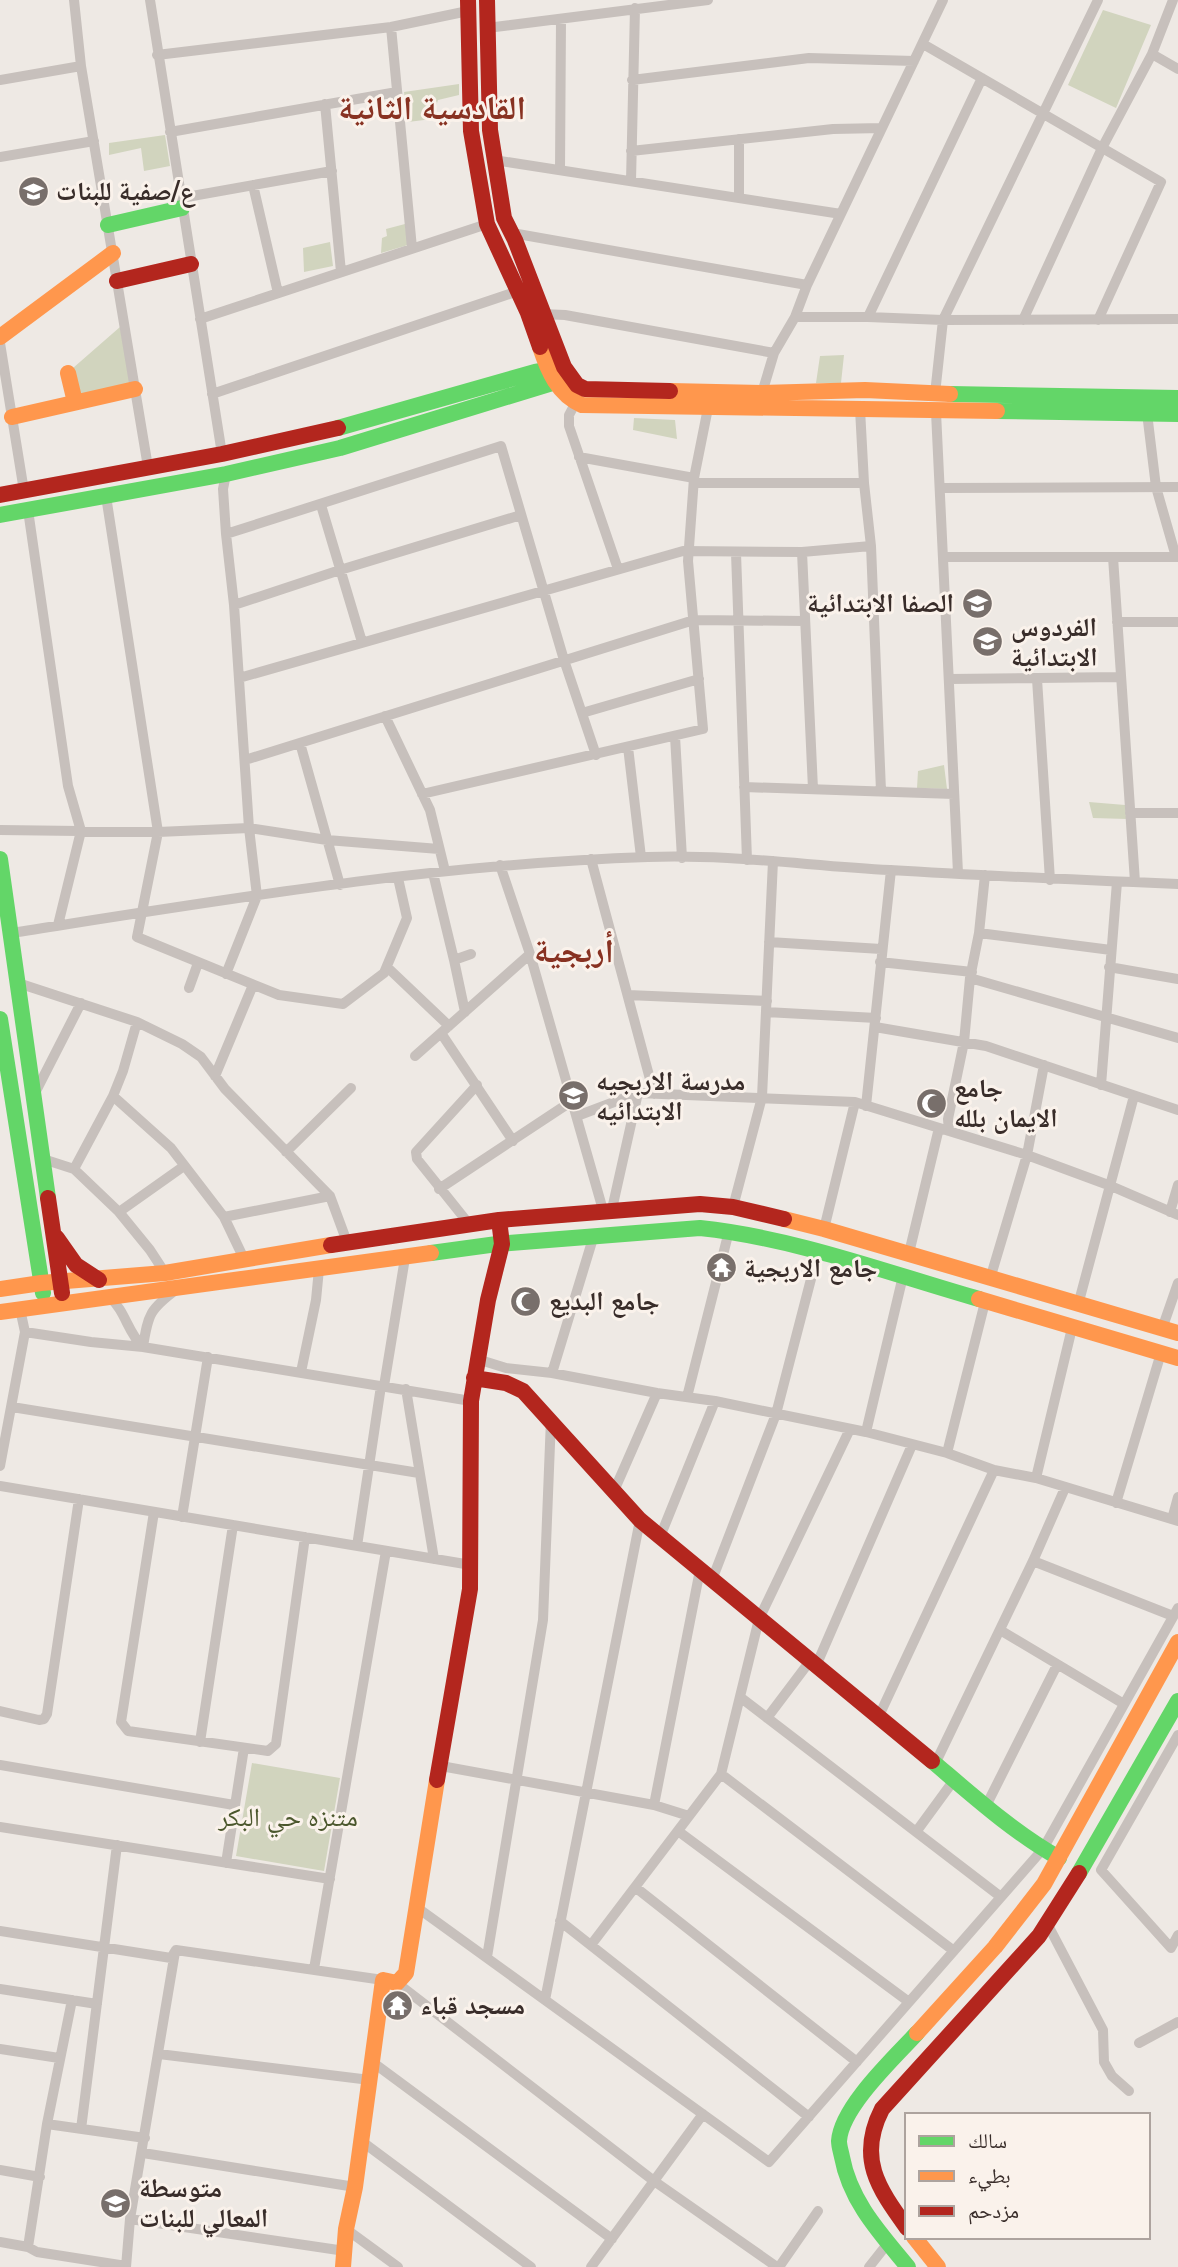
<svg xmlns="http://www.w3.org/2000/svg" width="1178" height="2267" viewBox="0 0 1178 2267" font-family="Mulish,'Noto Naskh Arabic',sans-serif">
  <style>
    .green { fill: #d1d4be }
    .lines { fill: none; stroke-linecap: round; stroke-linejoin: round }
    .street { stroke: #c7c0bc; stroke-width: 10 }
    .fast { stroke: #63d668; stroke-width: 16 }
    .slow { stroke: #ff974d; stroke-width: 16 }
    .jam { stroke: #b3261e; stroke-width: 16 }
    .labels { text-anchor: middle; stroke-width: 6; stroke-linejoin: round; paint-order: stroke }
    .poi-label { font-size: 26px; font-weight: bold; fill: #392d2a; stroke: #faf2eb; text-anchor: start }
    .park-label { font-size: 26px; fill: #4b572d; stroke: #faf2eb }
    .district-label { font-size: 33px; font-weight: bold; fill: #883222; stroke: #faf2eb }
  </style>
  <rect width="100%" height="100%" fill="#eee9e4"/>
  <path class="green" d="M1103,10L1151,25L1116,108L1068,85Z
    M459,84V95L438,100L432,119L408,122L404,92Z
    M165,135L170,166L144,171L141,148L109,155V143Z
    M405,224L408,245L381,253L382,238L387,236L386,229Z
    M330,242L333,266L304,272L303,248Z
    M120,327L132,387L78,397L73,368Z
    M844,355L841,383H816L820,356Z
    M634,418L675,420L677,439L633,430Z
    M944,765L947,789L917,788L918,771Z
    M1089,802L1125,805L1127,819L1093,818Z
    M252,1763L340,1778L324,1871L236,1856Z"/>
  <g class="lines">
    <path class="street" d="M74,0L81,66L148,467
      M150,0L222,454
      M391,27L412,248
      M487,28L708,0
      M923,44L1161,182L1098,320
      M1152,54L1178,69
      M157,55L391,27L468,11
      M0,80L81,66
      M632,80L809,58L914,61
      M325,104L341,272
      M170,132L397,92
      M631,151L833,129L882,128
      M0,157L94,141
      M494,160L841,214
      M560,170L561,20
      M631,181L635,8
      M253,185L278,293
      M181,198L332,171
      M739,198V139
      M512,233L807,285
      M542,314L565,315L774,353
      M795,317H868L943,320L1178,319
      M868,317L982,78
      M200,319L487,224
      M1023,320L1102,148L1152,54L1173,0
      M0,343L24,491
      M762,393L774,353L795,317L807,285L943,0
      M212,394L518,291
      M935,394L943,320L1098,0
      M576,402L569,415V426L618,569
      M860,409L864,483L871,546L881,791
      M936,412L958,873
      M1147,413L1156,487L1176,557
      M579,457L694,478
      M694,483H864
      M941,488L1178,487
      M106,496L158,832L137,937L279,995L343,1004L384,973L407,918L398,878
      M321,505L362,642
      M28,510L68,786L81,831L58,925
      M226,534L501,446L564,660L596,755
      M802,552L813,789
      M736,553L747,860
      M944,557H1178
      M1113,557L1135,882
      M234,605L340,570L521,515
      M1117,622H1178
      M239,678L683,551L802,552L871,546
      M950,679L1121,677
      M1037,679L1050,880
      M582,713L699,679
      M385,716L430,810L445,871
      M675,736L682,858
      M300,743L340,885
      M628,747L641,857
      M245,760L694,620L805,621
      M744,787L954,794
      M422,794L703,729L688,561L694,478L708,408
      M1130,813H1178
      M0,830L158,832L249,828L327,840L439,849
      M591,859L654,1094
      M500,865L530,954L603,1210
      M433,873L454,960L471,954
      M11,933C222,900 434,864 648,857C729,854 810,866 890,870C986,876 1082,880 1178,884
      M979,933L1111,950
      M769,942L881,949
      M454,960L465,1012
      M880,962L972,972
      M387,967L449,1026
      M1109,967L1178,979
      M226,974L257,896L249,828L234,605L226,534L223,489L226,474
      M970,978L1178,1038
      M18,983L137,1022L182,1044L201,1057L225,1089L330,1196L347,1242
      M189,988L198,963
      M628,995L767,1001
      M766,1012L876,1018
      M875,1027L986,1046L1178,1110
      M441,1033L513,1141
      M415,1056L530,954
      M215,1076L253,985
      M1101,1085L1117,882
      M34,1095L81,1003
      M113,1096L171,1148L224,1217L245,1261
      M866,1106L891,870
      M577,1116L638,1093L855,1102L1027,1155L1111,1186L1178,1215
      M949,1131L948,1119L964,1042L970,978L979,933L985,875
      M286,1152L351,1088
      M43,1159L74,1169L119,1212L150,1250L165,1273
      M74,1169L113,1096L123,1071L137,1022
      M439,1189L572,1101
      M733,1207L762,1097L773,861
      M612,1209L638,1093
      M119,1212L184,1166
      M1170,1212L1178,1185
      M224,1217L330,1196
      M469,1224L417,1159L416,1152L477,1085
      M824,1229L855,1102
      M909,1253L939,1128
      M990,1279L1027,1155L1044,1065
      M109,1297C126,1311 127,1332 143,1347L471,1401
      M1078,1305L1134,1096
      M1162,1329L1178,1283
      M25,1332L91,1342L143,1347C148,1314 150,1309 177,1289
      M477,1359L506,1368L552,1373L657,1393L715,1401L866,1432L947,1453L994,1470L1036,1478L1178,1521
      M301,1372L316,1300L319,1269
      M552,1373L594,1235
      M384,1386L405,1258
      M406,1389L434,1559
      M687,1397L729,1231
      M12,1407L419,1473
      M866,1432L903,1276
      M947,1453L985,1302
      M0,1466L25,1332L20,1309
      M1036,1478L1072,1328
      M0,1486L471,1565
      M614,1491L657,1393
      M1116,1503L1161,1353
      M154,1512L121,1722L128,1731L268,1751L276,1744L305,1537
      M182,1517L208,1357
      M1172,1519L1178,1497
      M660,1537L715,1401
      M357,1546L381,1386
      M1033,1561L1173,1616
      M712,1580L776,1414L818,1252
      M1000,1630L1124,1704
      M816,1666L912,1445
      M740,1697L1001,1897
      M0,1711L39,1720L44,1719L47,1714L79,1499
      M767,1718L810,1661
      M878,1718L994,1470
      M1178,1735L1101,1870L1171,1948L1178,1935
      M200,1742L233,1525
      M935,1764L1033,1561L1065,1488
      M0,1765L234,1805
      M441,1766L654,1805L689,1816
      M721,1774L954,1951
      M654,1805L700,1570
      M986,1806L1057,1665
      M0,1827L330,1879
      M678,1831L909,2002
      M916,1832L954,1780
      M226,1863L244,1748
      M635,1887L857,2062
      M415,1906L769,2162L1043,1849L1178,1608
      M560,1921L809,2117
      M1050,1929L1103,2030L1104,2062L1112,2076L1129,2091
      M0,1931L171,1958L176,1950L383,1980
      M591,1945L721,1774L759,1619L850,1429
      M487,1957L543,1620L551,1419
      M314,1969L386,1551
      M397,1983L654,2181L777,2267
      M0,1989L97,2004
      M545,2000L640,1520
      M1139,2043L1178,2022
      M0,2049L59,2058
      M159,2054L370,2080
      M371,2061L612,2239
      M47,2124L145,2138
      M81,2129L117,1845
      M360,2140L531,2267
      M143,2153L355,2187
      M0,2170L40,2177
      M130,2219L345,2251
      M346,2229L398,2267
      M0,2242L28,2247L37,2252L126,2266
      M28,2247L47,2124L72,2000
      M126,2267L130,2219L175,1952
      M591,2267L703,2114
      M779,2267L818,2211
      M869,2267L888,2243"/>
    <path class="fast" d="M108,225L182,208
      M950,394L1178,398
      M997,411L1178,414
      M338,428L535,372L558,368
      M0,515L226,474L340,448L562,380
      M0,859L48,1198
      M0,1019L43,1293
      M431,1253L497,1244L700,1228C795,1238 888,1273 979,1299
      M932,1761C972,1795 1013,1832 1059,1858
      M1079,1873L1178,1701
      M908,2267C880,2233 850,2201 842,2157C841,2152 839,2146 839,2141C841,2107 895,2057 917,2033"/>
    <path class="slow" d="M0,337L113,253
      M540,347C548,371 558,395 582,405L997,411
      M68,373L75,402
      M670,391L762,393L865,390L950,394
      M12,417L135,389
      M784,1219L824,1229L1178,1333
      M0,1289L41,1283L165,1273L331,1245
      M979,1299L1178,1358
      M0,1312L431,1253
      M917,2033L995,1947L1044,1884L1178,1642
      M914,2237L938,2267
      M343,2267L346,2229L355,2187L383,1980L397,1983L406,1973L437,1780"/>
    <path class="jam" d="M468,0L471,131L487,224L528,313L540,347
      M487,0L490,130L504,218L515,240L564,367L577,385L585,389L670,391
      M117,281L191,264
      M0,495L222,454L338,428
      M48,1198L62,1293
      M57,1238L76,1265L99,1280
      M331,1245L499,1220L700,1204L733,1207L784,1219
      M474,1378L506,1383L523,1391L640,1520L932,1761
      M437,1780L470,1589L471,1401L488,1300L502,1244L499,1220
      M907,2228C878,2188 857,2158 882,2109L1039,1936L1079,1873"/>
  </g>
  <defs>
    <symbol id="school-disc" viewBox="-11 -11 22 22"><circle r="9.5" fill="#786f6b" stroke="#faf2eb"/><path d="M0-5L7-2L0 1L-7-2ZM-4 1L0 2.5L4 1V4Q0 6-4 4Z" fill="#fff"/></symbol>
    <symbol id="mosque-disc" viewBox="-11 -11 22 22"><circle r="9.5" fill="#786f6b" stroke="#faf2eb"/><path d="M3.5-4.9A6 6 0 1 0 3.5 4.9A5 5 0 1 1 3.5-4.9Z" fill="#fff"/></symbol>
    <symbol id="temple-disc" viewBox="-11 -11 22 22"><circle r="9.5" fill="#786f6b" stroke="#faf2eb"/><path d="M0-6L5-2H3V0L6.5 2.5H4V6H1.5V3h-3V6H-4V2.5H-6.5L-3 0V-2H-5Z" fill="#fff"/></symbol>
  </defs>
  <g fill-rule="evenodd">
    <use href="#school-disc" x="16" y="174" width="35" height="35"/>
    <use href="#school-disc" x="960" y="586" width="35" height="35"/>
    <use href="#school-disc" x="970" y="624" width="35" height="35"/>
    <use href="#school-disc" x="556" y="1078" width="35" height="35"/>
    <use href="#mosque-disc" x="914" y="1086" width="35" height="35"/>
    <use href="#temple-disc" x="704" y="1250" width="35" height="35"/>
    <use href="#mosque-disc" x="508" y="1284" width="35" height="35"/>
    <use href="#temple-disc" x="380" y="1988" width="35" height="35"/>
    <use href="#school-disc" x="98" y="2186" width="35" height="35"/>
  </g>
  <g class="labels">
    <g class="poi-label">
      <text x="56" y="200">ع/صفية للبنات</text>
      <text x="954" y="612" text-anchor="end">الصفا الابتدائية</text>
      <text x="1011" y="636">الفردوس<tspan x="1011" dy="30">الابتدائية</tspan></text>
      <text x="596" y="1090">مدرسة الاربجيه<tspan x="596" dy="30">الابتدائيه</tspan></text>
      <text x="954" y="1097">جامع<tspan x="954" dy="30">الايمان بلله</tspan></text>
      <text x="744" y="1277">جامع الاربجية</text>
      <text x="549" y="1310">جامع البديع</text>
      <text x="420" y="2014">مسجد قباء</text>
      <text x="139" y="2197">متوسطة<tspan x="139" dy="30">المعالي للبنات</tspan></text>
    </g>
    <g class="park-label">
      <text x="288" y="1826">متنزه حي البكر</text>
    </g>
    <g class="district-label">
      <text x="432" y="119">القادسية الثانية</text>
      <text x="574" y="962">أربجية</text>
    </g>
  </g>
  <rect x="905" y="2113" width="245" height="126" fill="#faf2eb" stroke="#ada39e" stroke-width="2"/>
  <rect x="919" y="2136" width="35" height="10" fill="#63d668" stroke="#ada39e" stroke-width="2"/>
  <text x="968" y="2148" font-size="21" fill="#392d2a">سالك</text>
  <rect x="919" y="2171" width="35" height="10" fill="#ff974d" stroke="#ada39e" stroke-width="2"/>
  <text x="968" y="2183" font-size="21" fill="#392d2a">بطيء</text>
  <rect x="919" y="2206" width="35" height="10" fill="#b3261e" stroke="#ada39e" stroke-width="2"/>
  <text x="968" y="2218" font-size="21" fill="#392d2a">مزدحم</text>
</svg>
